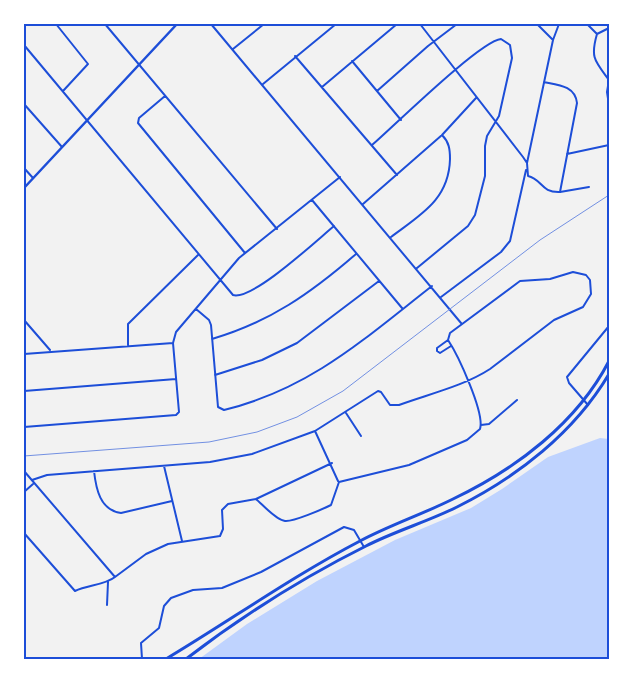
<svg xmlns="http://www.w3.org/2000/svg" width="633" height="683" viewBox="0 0 633 683" font-family="Raleway,sans-serif">
  <style>
    .water { fill: #bfd3fe }
    .lines { fill: none; stroke-linecap: round; stroke-linejoin: round }
    .pedestrian { stroke: #1d4ed8; stroke-width: 2 }
    .minor { stroke: #1d4ed8; stroke-width: 2 }
    .tertiary { stroke: #1d4ed8; stroke-width: 2.5 }
    .primary { stroke: #1d4ed8; stroke-width: 3 }
    .rail { stroke: #7290e2; stroke-width: 1 }
    .neatline { fill: none; stroke: #1d4ed8; stroke-width: 2 }
  </style>
  <rect width="100%" height="100%" fill="#f2f2f2"/>
  <path class="water" d="M600,438L609,439V659H199L247,624L317,581L395,540L471,508L502,489L548,457Z"/>
  <g class="lines">
    <path class="pedestrian" d="M560,192L589,187"/>
    <path class="minor" d="M56,24L88,64L63,91
      M105,24L277,229
      M211,24L461,323
      M420,24L523,157L527,163L528,176C542,179 541,193 560,192L577,103C575,86 559,85 544,82
      M537,24L553,40
      M587,24L597,34
      M597,34C590,58 595,61 609,80
      M597,34L609,28
      M24,45L233,295C252,301 317,240 334,226
      M233,49L264,24
      M295,56L397,175
      M352,61L401,120
      M609,80L607,92L609,105
      M263,84L336,24
      M322,87L397,24
      M377,91L428,46L457,24
      M165,96L139,118L138,123L245,253
      M24,104L62,147
      M372,145C393,127 480,41 501,39L510,45L512,58L499,116L487,136L485,146V176L475,215L468,226L417,268
      M567,154L609,145
      M527,163L553,40L559,24
      M24,168L33,178
      M312,200L402,308
      M363,204L442,135L476,98
      M391,237C420,215 449,200 450,159C450,149 449,142 442,135
      M441,297L501,252L510,241L526,170
      M196,309L209,320L211,325L218,407L224,410C310,389 364,339 432,286
      M24,320L50,350
      M212,339C270,322 311,293 356,254
      M448,340L437,348V351L440,353L451,346
      M128,345V324L198,255
      M24,354L173,343
      M215,375L262,360L297,343L379,281
      M24,391L176,379
      M588,405L569,383L567,377L609,326
      M346,413L361,436
      M481,425L489,424L517,400
      M24,427L176,415L179,412L173,343L176,332L239,258L340,177
      M315,431L338,481
      M164,466L182,541
      M24,471L115,577L146,554L168,544L220,536L223,529L222,510L228,504L256,499C263,505 276,520 285,521C293,522 323,509 331,505L339,482L409,465L467,440L480,429C485,413 458,355 448,340L450,333L520,281L550,279L573,272L586,275L590,280L591,294L583,307L554,320L490,369C464,386 429,394 399,405H390L381,392L378,391L315,431L252,454L210,462L47,475L32,480
      M94,471C96,489 100,510 121,513L172,501
      M24,492L33,484
      M256,499L332,463
      M24,533L75,591C88,585 105,585 115,577
      M107,605L108,582
      M142,659L141,643L159,628L164,606L171,598L193,590L222,588L261,572L344,527L354,530L364,547"/>
    <path class="tertiary" d="M24,188L177,24"/>
    <path class="primary" d="M166,659C231,620 293,576 360,541C390,525 423,514 453,499C516,469 577,423 609,361
      M186,659C242,616 302,578 366,546C395,531 427,522 457,507C517,477 574,433 609,374"/>
    <path class="rail" d="M24,456L209,442L257,432L297,417L343,391L540,240L609,195"/>
  </g>
  <rect width="633" height="683" fill="none" stroke="#ffffff" stroke-width="50"/>
  <rect x="25" y="25" width="583" height="633" class="neatline"/>
</svg>
